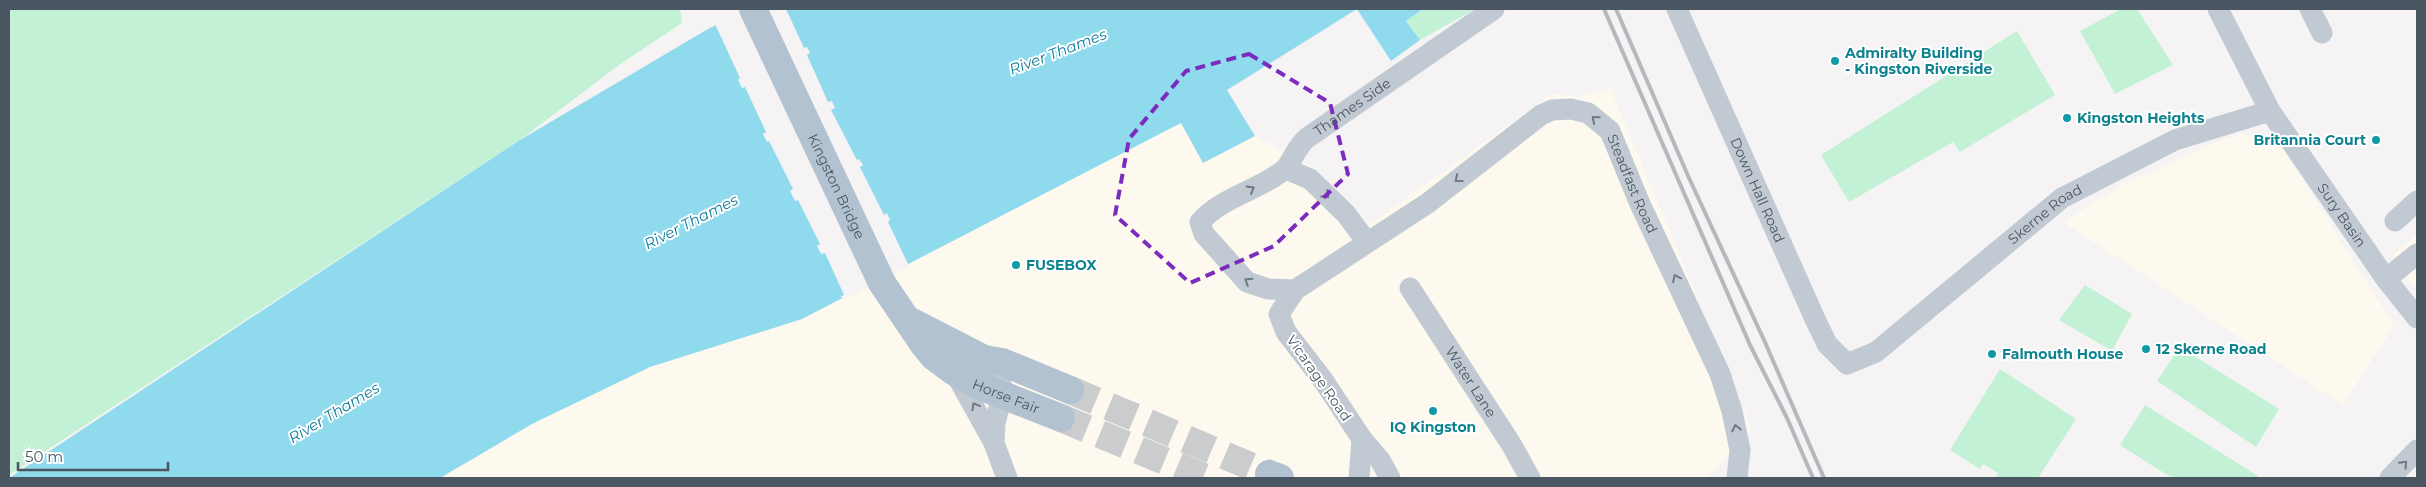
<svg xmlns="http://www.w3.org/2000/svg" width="2426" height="487" viewBox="0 0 2426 487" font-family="Montserrat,sans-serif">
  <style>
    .commercial { fill: #fdf9ef }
    .green { fill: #c3f1d5 }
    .water { fill: #90daee }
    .pier { fill: #f5f3f3 }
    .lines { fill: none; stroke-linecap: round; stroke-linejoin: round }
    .major-tunnel { stroke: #caccce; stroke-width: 28; stroke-dasharray: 28 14; stroke-linecap: butt }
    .minor { stroke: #c1cad2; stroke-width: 21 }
    .major { stroke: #b3c2d1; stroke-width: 28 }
    .rail { stroke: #b5b8bd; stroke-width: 4 }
    .oneway { stroke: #6e7983 }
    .marked { fill: none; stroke: #7b2cbf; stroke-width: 4; stroke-dasharray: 10 6; stroke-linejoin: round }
    .culture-dot { fill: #0f9aa8; stroke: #fff; stroke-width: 2 }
    .labels { text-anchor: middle; stroke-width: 4; stroke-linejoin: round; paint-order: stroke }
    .culture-label { font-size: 14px; font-weight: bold; fill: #0d838f; stroke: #fff; text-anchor: start }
    .street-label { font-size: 14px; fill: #4a5661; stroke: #fff }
    .water-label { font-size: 15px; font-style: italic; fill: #0c7c9b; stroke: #fff }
  </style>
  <rect width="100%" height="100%" fill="#f5f3f3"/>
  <path class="commercial" d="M1610,88L1752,429L1707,478H441L532,424L650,367L802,318L1181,122L1203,163L1255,136L1314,168L1370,224L1552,94L1581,97Z
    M2243,134L2280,144L2394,326L2343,405L2063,222L2124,184L2224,139Z
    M2417,235V291L2393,254Z"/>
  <path class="green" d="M9,9H680L682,23L619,65L520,140L9,475Z
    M1423,9H1475L1420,40L1406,21Z
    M2121,9H2137L2173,65L2115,94L2080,31Z
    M2017,31L2055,95L1960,152L1953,142L1849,202L1821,155Z
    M2085,285L2132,314L2112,351L2059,320Z
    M2180,347L2279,409L2256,447L2157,381Z
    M2000,369L2076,419L2038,478H1995L1998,473L1983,464L1980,469L1950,450Z
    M2145,405L2261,478H2172L2120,445Z"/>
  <path class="water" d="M748,9H1423L1406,21L1420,40L1391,61L1357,9L1227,90L1255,136L1203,163L1181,123L802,319L650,367L532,424L440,478H9L520,140L708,29Z"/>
  <path class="pier" d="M743,9H786L804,48L807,47L810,53L807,55L828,102L832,101L835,108L831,110L857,160L859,159L863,165L860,167L884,215L887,213L890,220L888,222L909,266L843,300L841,296L844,295L825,253L821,254L817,246L820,244L798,200L795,201L790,191L793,189L769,141L767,142L763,134L766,132L745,87L742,88L738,80L740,78L715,24Z"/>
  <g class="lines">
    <path class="major-tunnel" d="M1070,390L1269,474
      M1061,418L1206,478"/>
    <g class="minor">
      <path id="s1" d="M1677,9L1815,319L1827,344L1847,364L1876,352L2062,198L2175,140L2270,111"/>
      <path id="s2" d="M2218,9L2270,111L2386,279L2417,318"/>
      <path d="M2310,9L2322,33"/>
      <path d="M1286,169L1310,179L1346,214L1367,242"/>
      <path d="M2395,221L2417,201"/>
      <path d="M2386,279L2417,254"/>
      <path id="s3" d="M1410,288L1511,444L1530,478"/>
      <path id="s4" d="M1295,290L1268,289L1247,282L1204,234L1200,222C1222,197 1259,190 1284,170C1292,163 1295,148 1307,138L1494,9"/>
      <path d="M984,359L1001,384L1002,396L995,423L994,443"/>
      <path d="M955,373L994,443L1007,478"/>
      <path d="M1359,478L1362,439"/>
      <path id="s5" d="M1390,478L1380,460L1362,439L1323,380L1286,332L1279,314L1295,290L1428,203L1541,115L1552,110L1571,109L1588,113L1610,131L1640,204L1720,374L1732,411L1740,450L1737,478"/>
      <path d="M2390,478L2417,450"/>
    </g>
    <g class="major">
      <path id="s6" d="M753,9L882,283L924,345L933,356L953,371L977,385L1061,418"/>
      <path d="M912,322L984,359L1002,362L1070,390"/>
      <path d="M1269,474L1280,478"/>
    </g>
    <path class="rail" d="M1604,9L1750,345L1787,418L1813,478
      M1616,9L1689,178L1764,340L1824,478"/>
  </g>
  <defs><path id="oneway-chevron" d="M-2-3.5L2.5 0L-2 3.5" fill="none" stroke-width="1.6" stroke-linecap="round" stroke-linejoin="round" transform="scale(1.25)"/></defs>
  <g class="oneway">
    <use href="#oneway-chevron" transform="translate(1595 119) rotate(-140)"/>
    <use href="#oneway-chevron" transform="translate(1458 179) rotate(142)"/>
    <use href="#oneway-chevron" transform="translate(1251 189) rotate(-30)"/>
    <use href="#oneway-chevron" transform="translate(1326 195) rotate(44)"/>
    <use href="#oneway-chevron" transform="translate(1676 278) rotate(-116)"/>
    <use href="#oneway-chevron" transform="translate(1248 281) rotate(-147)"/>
    <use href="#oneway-chevron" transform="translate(975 406) rotate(-119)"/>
    <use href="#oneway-chevron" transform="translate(1736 428) rotate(-102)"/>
    <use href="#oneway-chevron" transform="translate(2404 464) rotate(-47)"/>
  </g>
  <path class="marked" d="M1249,54L1330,103L1348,174L1274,246L1190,283L1115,215L1129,139L1186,71Z"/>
  <g class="culture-dot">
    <circle cx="1835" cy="61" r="5"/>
    <circle cx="2067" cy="118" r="5"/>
    <circle cx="2376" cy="140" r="5"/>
    <circle cx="1016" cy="265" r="5"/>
    <circle cx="2146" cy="349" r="5"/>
    <circle cx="1992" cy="354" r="5"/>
    <circle cx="1433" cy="411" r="5"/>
  </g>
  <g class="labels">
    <g class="culture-label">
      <text x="1845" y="58">Admiralty Building<tspan x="1845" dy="16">- Kingston Riverside</tspan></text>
      <text x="2077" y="123">Kingston Heights</text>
      <text x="2366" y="145" text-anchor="end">Britannia Court</text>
      <text x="1026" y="270">FUSEBOX</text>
      <text x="2156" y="354">12 Skerne Road</text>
      <text x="2002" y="359">Falmouth House</text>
      <text x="1433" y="432" text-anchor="middle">IQ Kingston</text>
    </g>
    <g class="street-label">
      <text dy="5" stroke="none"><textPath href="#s4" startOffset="320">Thames Side</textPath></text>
      <text dy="5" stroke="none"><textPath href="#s5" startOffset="664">Steadfast Road</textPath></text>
      <text dy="5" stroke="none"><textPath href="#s6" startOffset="196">Kingston Bridge</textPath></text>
      <text dy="5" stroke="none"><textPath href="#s1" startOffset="198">Down Hall Road</textPath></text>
      <text dy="5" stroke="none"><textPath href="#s1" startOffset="645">Skerne Road</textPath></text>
      <text dy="5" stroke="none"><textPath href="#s2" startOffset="241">Sury Basin</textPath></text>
      <text transform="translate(1319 378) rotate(55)" y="5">Vicarage Road</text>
      <text dy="5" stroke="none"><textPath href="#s3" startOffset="112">Water Lane</textPath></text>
      <text dy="5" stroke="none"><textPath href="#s6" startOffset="476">Horse Fair</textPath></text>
    </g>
    <g class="water-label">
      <text transform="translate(1058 52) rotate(-21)" y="5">River Thames</text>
      <text transform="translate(691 222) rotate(-27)" y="5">River Thames</text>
      <text transform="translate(334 413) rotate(-31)" y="5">River Thames</text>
    </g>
  </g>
  <rect width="2426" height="487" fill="none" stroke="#4a5661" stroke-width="20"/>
  <path d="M18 462v8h150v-8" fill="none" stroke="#4a5661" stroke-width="2.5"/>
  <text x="25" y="462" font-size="15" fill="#4a5661" stroke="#ffffff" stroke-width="4" paint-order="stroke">50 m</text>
</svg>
